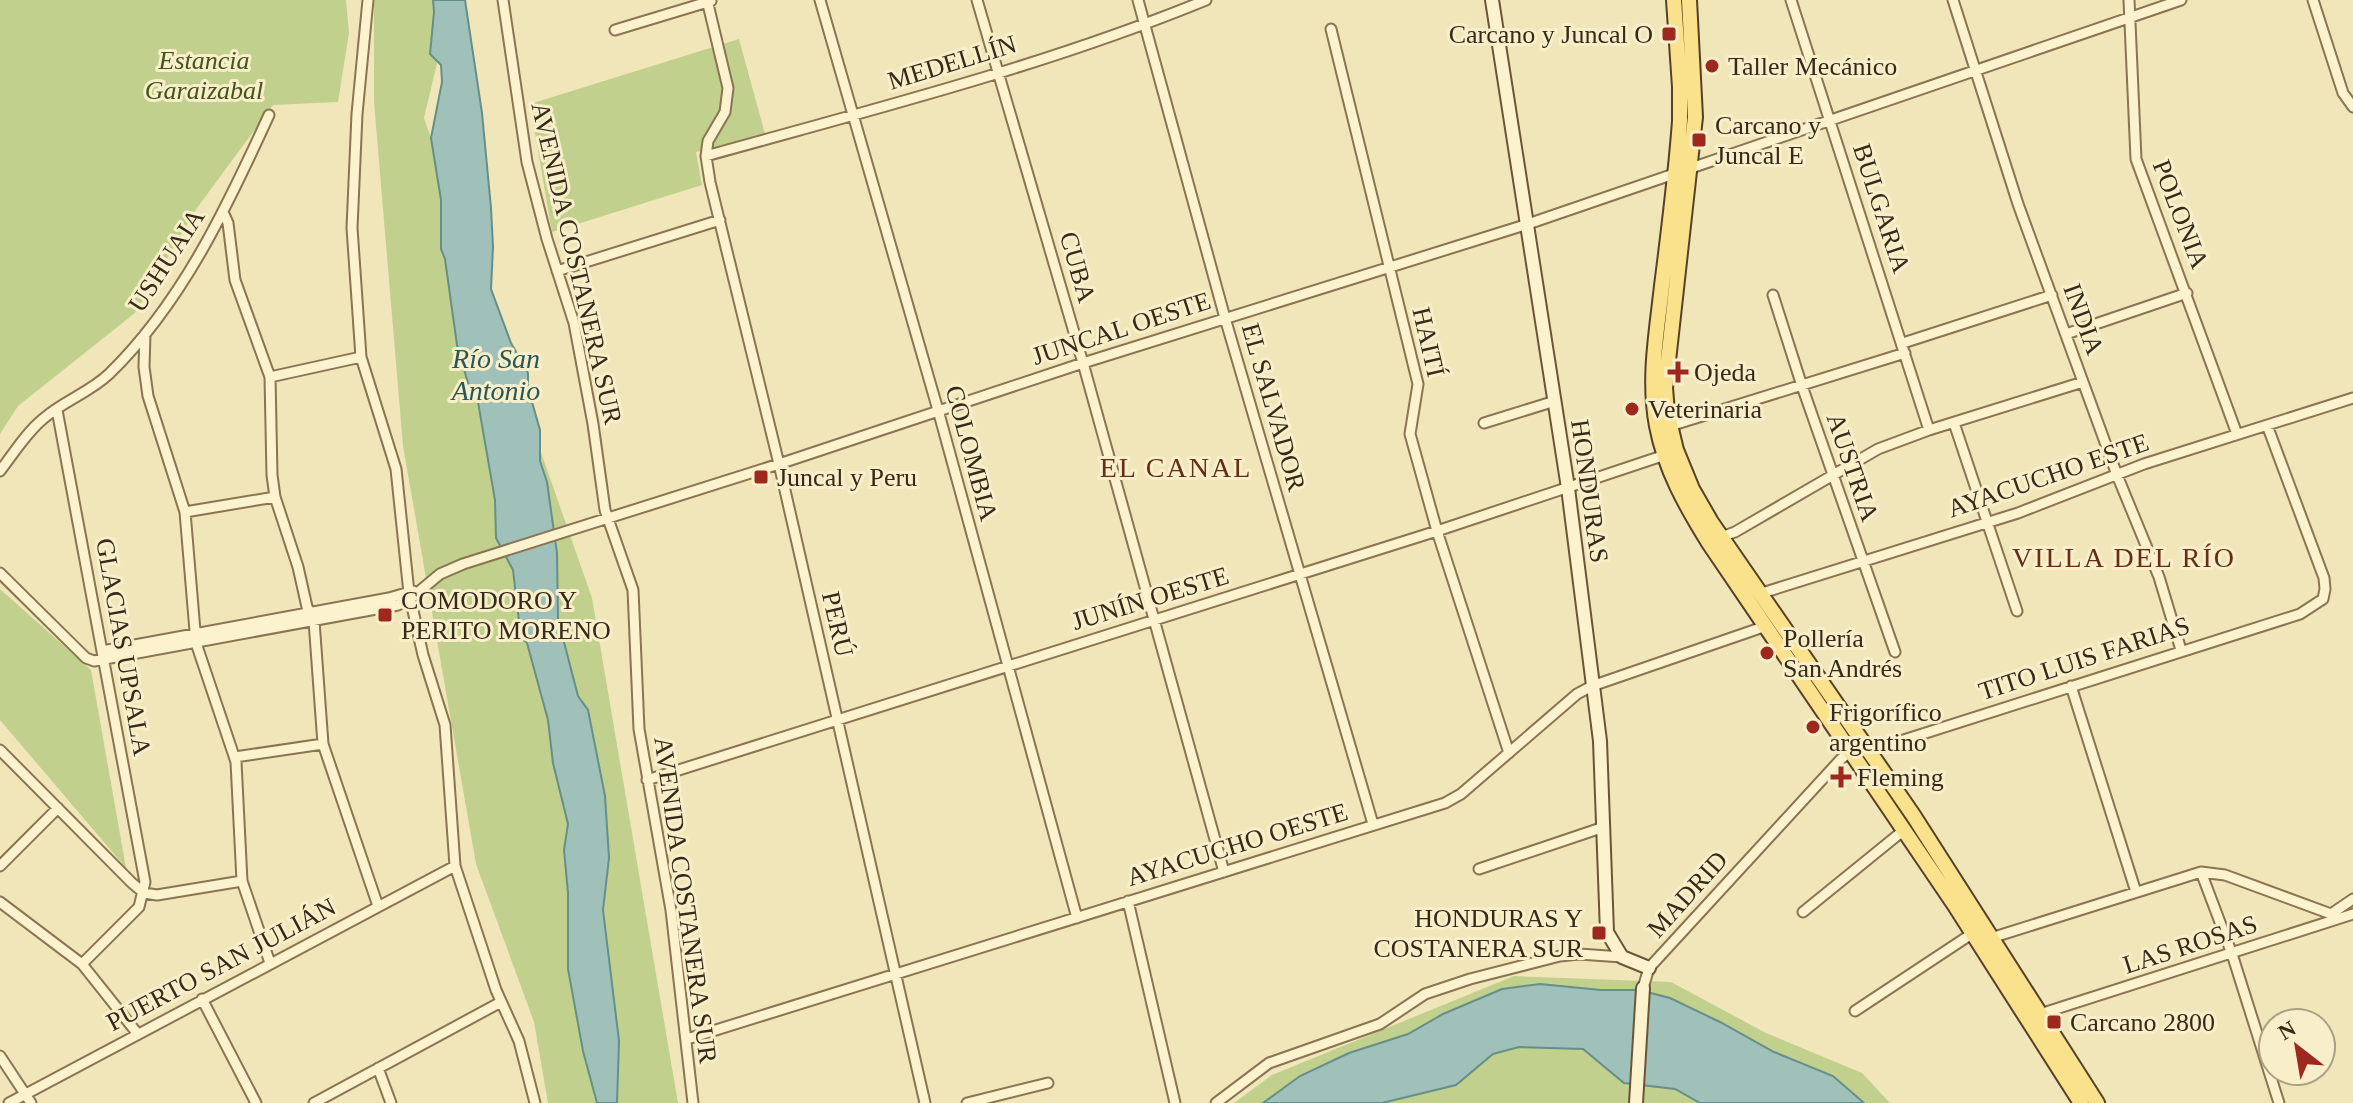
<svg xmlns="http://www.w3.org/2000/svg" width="2353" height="1103" viewBox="0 0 2353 1103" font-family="Georgia,serif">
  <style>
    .green { fill: #c2d08d }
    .water { fill: #9fc1ba; stroke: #668f88; stroke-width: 2 }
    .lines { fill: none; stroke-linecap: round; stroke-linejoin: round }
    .minor-casing { stroke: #897453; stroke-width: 13 }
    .secondary-casing { stroke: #6a5536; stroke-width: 16 }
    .primary-casing { stroke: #564128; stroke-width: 18 }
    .minor { stroke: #fcf2cd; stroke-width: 9 }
    .secondary { stroke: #fcf2cd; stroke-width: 12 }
    .primary { stroke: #fae18c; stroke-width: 14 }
    .poi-dot { fill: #9d281e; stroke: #f8efca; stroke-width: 3 }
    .labels { text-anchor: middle; stroke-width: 6; stroke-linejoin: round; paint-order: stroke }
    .poi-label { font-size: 26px; fill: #362a19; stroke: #f8efca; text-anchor: start }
    .park-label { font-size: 26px; font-style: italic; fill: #42551e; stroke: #f8efca }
    .street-label { font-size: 26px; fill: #362a19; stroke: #f8efca }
    .water-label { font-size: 28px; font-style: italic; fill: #275758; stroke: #f8efca }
    .neighbourhood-label { font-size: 28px; letter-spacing: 2px; fill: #672d15; stroke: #f8efca }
  </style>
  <rect width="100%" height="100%" fill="#f1e6b9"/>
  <path class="green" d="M0,0H346L349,33L338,102L273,105L197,208L135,313L18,406L0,434Z
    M374,0H452L424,118L592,598L678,1103H548L534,1022L476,864L403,446L374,102Z
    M739,39L765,134L696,152L702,185L552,232L530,104Z
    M0,589L91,670L126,868L0,720Z
    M1514,976L1671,982L1766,1033L1862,1073L1890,1103H1234L1272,1075Z"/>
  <path class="water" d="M433,0H465L482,113L491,208L493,247L491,289L511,343L528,373V388L540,430V461L547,482L557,553L558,619L578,696L588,710L605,796L609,858L603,910L619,1041L617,1103H597L583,1051L568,969V893L564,850L568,824L553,763L548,720L527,643L523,639L519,621L513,570L496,538L495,500L478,402L468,383L457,345L445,259L441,249V200L431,138L442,82L441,65L430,54L434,12Z
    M1540,984L1601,990H1639L1670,998L1720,1022L1774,1052L1833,1076L1864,1103H1700L1675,1089L1624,1083L1583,1049L1519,1047L1493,1054L1456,1085L1382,1103H1263L1300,1076L1349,1053L1408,1034L1443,1014L1502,989Z"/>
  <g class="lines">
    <defs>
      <path id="minor" d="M368,0L357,114L352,228L361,357L396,469L409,593L423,655L445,725L455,866L496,990L519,1041L535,1103
        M503,0L527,162L547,239L574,323L593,424L605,510L633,590L639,729L671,910L693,1103
        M707,0L728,88L725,112L708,141L706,156L710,182L779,464L925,1103
        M820,0L938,410L1077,918
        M977,0L1083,363L1224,872
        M1138,0L1225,318L1373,824
        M1791,0L1929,430
        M1953,0L2018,204L2117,475L2159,577L2181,650
        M2129,0L2136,159L2237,434
        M2313,0L2343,93L2353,107
        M1331,29L1418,384L1410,434L1437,531L1509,753
        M615,30L711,1
        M706,156C874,109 1045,66 1206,0
        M223,212L228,223L235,280L270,377L272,475L275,497L298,567L307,607L314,621L323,744L378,906
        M557,271L720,220
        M1773,295L1802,386L1895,652
        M145,334L144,367L148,396L185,512L196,643L236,762L242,881L270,963
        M2066,334L2187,293
        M1903,343L2052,295
        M270,377L361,357
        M57,410L145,882L139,907L82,964
        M1484,423L1555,401
        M1954,423L2017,611
        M1670,426L1905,353
        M0,471C14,453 26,433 43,419C63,401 89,393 109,374C182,303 227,207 269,115
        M185,512L275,497
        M1721,537L1735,532L1878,449L1929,430L2083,382
        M0,573L86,658L94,661L398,605L410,599L440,574L463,564L779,464L1083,363L1528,224L2181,0
        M1759,594L2018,513L2144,464L2353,398
        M102,651L389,598L413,591
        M2071,686L2136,892
        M0,750L132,883L144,893L157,895L242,881
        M235,757L323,744
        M647,780L1437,531L1665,455
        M0,866L58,808
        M1479,869L1604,827
        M2201,872L2232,954L2279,1103
        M1128,901L1175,1103
        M0,902L82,964L137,1033
        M1803,912L1904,830
        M2331,914L2353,899
        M1991,938L2201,872L2225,875L2331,914
        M1643,988L1649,968L1841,759L1851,751H1869L2300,614L2323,599L2325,589L2324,578L2267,425
        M202,999L256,1103
        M1855,1011L1973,933
        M2040,1014L2353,914
        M687,1039L1445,803L1461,794L1577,694L1592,686L1766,626
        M0,1056L31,1103
        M378,1068L391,1103
        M9,1103L455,866
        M314,1103L501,1002
        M967,1103L1048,1083
        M1216,1103L1269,1063L1380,1024L1425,994L1470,979L1560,956L1579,954L1622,957"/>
      <path id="secondary" d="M1492,0L1568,488L1600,741L1607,932L1622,957L1649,968
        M1636,1103L1643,988"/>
      <path id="primary" d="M1674,0L1680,87V121C1676,176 1669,231 1662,286C1657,332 1648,379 1657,426C1665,469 1686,506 1709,543L1954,904L2081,1103
        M1689,0L1695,117L1665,388L1667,412L1676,450L1692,489L1711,522L1913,815L2097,1103"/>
    </defs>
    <use href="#minor" class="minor-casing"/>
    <use href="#secondary" class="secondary-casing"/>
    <use href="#primary" class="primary-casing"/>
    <use href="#minor" class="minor"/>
    <use href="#secondary" class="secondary"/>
    <use href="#primary" class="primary"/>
  </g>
  <g class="poi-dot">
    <rect x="1661" y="26" width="16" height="16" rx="4"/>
    <circle cx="1712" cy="66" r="8"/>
    <rect x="1691" y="132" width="16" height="16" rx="4"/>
    <path d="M1674 360h8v8h8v8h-8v8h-8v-8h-8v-8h8z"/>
    <circle cx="1632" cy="409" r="8"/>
    <rect x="753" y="469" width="16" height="16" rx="4"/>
    <rect x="377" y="607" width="16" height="16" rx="4"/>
    <circle cx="1767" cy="653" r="8"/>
    <circle cx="1813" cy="727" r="8"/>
    <path d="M1837 765h8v8h8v8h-8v8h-8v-8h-8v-8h8z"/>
    <rect x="1591" y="925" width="16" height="16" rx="4"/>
    <rect x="2046" y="1014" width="16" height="16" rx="4"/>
  </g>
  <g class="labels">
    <g class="poi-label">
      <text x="1653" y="43" text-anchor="end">Carcano y Juncal O</text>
      <text x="1728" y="75">Taller Mecánico</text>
      <text x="1715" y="134">Carcano y<tspan x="1715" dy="30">Juncal E</tspan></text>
      <text x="1694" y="381">Ojeda</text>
      <text x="1648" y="418">Veterinaria</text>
      <text x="777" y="486">Juncal y Peru</text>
      <text x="401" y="609">COMODORO Y<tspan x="401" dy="30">PERITO MORENO</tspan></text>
      <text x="1783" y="647">Pollería<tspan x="1783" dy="30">San Andrés</tspan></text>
      <text x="1829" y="721">Frigorífico<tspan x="1829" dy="30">argentino</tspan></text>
      <text x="1857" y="786">Fleming</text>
      <text x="1583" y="927" text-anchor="end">HONDURAS Y<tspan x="1583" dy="30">COSTANERA SUR</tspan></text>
      <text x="2070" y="1031">Carcano 2800</text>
    </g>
    <g class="park-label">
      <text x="204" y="69">Estancia<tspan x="204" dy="30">Garaizabal</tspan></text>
    </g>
    <g class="street-label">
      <text transform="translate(952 62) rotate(-17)" y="9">MEDELLÍN</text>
      <text transform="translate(1882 208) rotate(72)" y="9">BULGARIA</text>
      <text transform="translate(2181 214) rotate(69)" y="9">POLONIA</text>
      <text transform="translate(166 260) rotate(-57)" y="9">USHUAIA</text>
      <text transform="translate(577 263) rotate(77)" y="9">AVENIDA COSTANERA SUR</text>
      <text transform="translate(1078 267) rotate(74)" y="9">CUBA</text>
      <text transform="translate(2084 319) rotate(70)" y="9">INDIA</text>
      <text transform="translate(1121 328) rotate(-18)" y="9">JUNCAL OESTE</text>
      <text transform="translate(1429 342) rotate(77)" y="9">HAITÍ</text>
      <text transform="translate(1274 407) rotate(74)" y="9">EL SALVADOR</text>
      <text transform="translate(972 453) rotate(75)" y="9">COLOMBIA</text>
      <text transform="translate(1853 467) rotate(71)" y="9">AUSTRIA</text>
      <text transform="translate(2048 475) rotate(-19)" y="9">AYACUCHO ESTE</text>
      <text transform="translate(1590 491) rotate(82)" y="9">HONDURAS</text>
      <text transform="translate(1150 598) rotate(-17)" y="9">JUNÍN OESTE</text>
      <text transform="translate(838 624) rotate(77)" y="9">PERÚ</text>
      <text transform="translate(124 647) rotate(80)" y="9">GLACIAS UPSALA</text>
      <text transform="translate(2084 658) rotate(-18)" y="9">TITO LUIS FARIAS</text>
      <text transform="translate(1237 844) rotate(-17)" y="9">AYACUCHO OESTE</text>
      <text transform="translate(1687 894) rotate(-48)" y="9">MADRID</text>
      <text transform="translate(686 900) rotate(82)" y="9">AVENIDA COSTANERA SUR</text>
      <text transform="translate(2190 944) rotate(-18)" y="9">LAS ROSAS</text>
      <text transform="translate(221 964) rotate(-28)" y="9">PUERTO SAN JULIÁN</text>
    </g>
    <g class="water-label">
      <text x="496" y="368">Río San<tspan x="496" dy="32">Antonio</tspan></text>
    </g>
    <g class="neighbourhood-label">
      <text x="1176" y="477">EL CANAL</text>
      <text x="2124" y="567">VILLA DEL RÍO</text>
    </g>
  </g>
  <g transform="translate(2297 1047) rotate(329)"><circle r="38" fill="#f8efca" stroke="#aaa083" stroke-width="2"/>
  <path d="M0-6L14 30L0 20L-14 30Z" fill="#9d281e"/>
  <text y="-12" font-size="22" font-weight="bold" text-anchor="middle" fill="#362a19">N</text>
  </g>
</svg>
